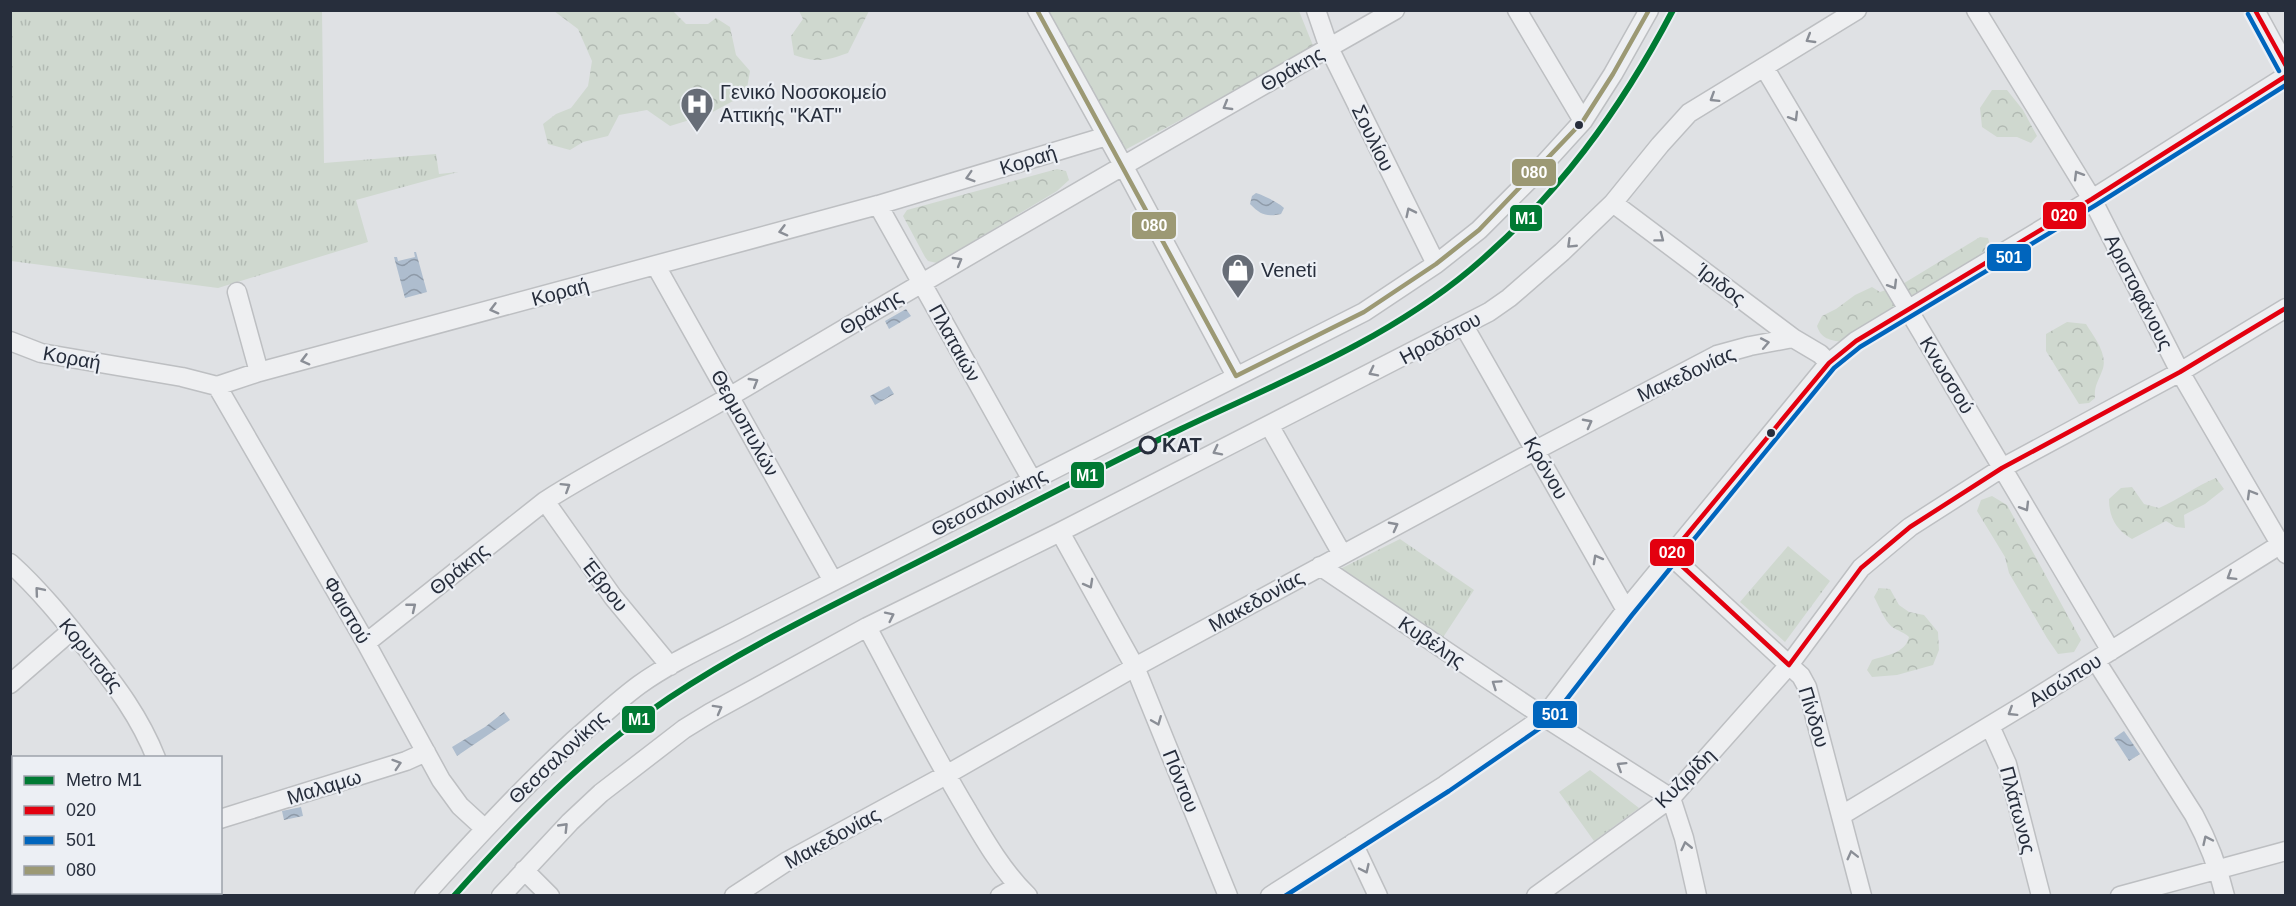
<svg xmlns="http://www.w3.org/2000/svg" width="2296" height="906" viewBox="0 0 2296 906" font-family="Arial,sans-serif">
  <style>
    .grass { fill: url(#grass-tufts) }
    .forest { fill: url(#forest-crowns) }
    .water { fill: url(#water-waves) }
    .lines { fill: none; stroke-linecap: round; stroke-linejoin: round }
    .street-casing { stroke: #bdbfc2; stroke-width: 21 }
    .street { stroke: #eeeff1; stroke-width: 18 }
    .bus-1-casing { stroke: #eceff4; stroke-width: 9 }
    .bus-2-casing { stroke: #eceff4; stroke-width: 9 }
    .bus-3-casing { stroke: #eceff4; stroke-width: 9 }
    .bus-1 { stroke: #e3000f; stroke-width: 4.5 }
    .bus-2 { stroke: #0065bd; stroke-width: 4.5 }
    .bus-3 { stroke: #9c9974; stroke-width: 4.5 }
    .metro-1-casing { stroke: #eceff4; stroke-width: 10 }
    .metro-1 { stroke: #007a33; stroke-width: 6 }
    .oneway { stroke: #8a8e96 }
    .bus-dot { fill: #272e3c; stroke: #eceff4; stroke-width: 2 }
    .stop-dot { fill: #eceff4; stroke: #272e3c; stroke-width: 3 }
    .labels { text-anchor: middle; stroke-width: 4.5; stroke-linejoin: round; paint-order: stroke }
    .street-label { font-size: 20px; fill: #272e3c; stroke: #eceff4 }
    .poi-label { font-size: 20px; fill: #272e3c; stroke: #eceff4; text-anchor: start }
    .stop-label { font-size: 20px; font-weight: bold; fill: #272e3c; stroke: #eceff4; text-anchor: start }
    .line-badge { stroke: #eceff4; stroke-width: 2 }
    .badge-label { font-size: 16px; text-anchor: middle; font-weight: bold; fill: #fff }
  </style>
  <defs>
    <pattern id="grass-tufts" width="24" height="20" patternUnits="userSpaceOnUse" patternTransform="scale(1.5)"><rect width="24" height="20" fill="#cfd8cf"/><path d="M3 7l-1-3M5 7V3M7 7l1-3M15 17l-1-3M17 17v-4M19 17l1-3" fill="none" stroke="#b2bab3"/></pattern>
    <pattern id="forest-crowns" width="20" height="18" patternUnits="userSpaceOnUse" patternTransform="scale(1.5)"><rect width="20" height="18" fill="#cfd8cf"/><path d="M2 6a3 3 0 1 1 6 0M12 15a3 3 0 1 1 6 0" fill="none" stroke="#b2bab3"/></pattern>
    <pattern id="water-waves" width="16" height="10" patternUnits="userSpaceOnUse" patternTransform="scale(1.5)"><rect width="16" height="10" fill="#aebdce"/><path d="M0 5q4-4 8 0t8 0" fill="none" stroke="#8e9aa8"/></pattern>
  </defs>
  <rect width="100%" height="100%" fill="#dfe1e4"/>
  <path class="grass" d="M11,10L322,11L324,163L436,154L439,174L458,172L356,200L368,242L218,288L11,261Z
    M1400,539L1474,590L1442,639L1340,569Z
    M1788,546L1830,581L1785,642L1740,602Z
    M1590,770L1639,808L1594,841L1559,792Z"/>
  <path class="forest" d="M554,11H673L686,24H708L716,18L730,27L736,55L750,71L746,94L709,114L670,126L647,110L619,115L608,136L583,142L570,150L548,144L543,124L556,114L571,108L588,86L592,61L578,29Z
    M799,11H869L848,53C825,61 818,63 794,55L791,36L803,19Z
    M1046,11H1299L1314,48L1123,151Z
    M1992,90H2007L2023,110L2037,136L2031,143L2017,137H1997L1982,127L1980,108Z
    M1057,169L1066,171L1069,180L1057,191L937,263L928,261L925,257L903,216L907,210Z
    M1980,237L1988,238L1990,245L1973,262L1853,332L1842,342C1830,340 1821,339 1817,326L1822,316L1836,309L1855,295L1872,287L1880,292L1901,285Z
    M2067,322L2086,324C2094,337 2109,355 2102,371C2098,382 2094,386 2095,398L2089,403L2079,404L2046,351V334Z
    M2216,478L2224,489L2205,504L2184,515L2185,528L2176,527L2166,521L2132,539C2116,530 2109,517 2109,499L2121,488L2132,487L2144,504L2159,508C2179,499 2196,486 2216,478Z
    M1992,496L2007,505L2081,640L2074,652L2058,654L2047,638L2009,573L2005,557L1977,511L1981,500Z
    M1879,588L1890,589L1899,605L1909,612L1924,615L1938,632L1939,650L1933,665L1897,675L1872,677L1867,670L1872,660C1886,655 1905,654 1909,637C1904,632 1898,631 1892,627C1884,620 1879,606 1874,597Z"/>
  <path class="water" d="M1256,193C1263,195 1281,204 1284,208L1281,214C1266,217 1261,215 1250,204L1252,196Z
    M414,252H416L427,292L405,298L394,257H397L398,261L415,257Z
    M906,309L911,316L889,329L885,321Z
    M889,386L894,394L875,405L870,396Z
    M504,712L510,720L457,756L452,747L485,727Z
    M2124,731L2140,754L2129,761L2114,738Z
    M301,807L303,816L284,820L282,811Z"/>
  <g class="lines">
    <defs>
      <path id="street" d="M1037,10L1123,165L1236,376
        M1316,10L1329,48L1436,264
        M1517,10L1583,121
        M1976,10L2092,199L2180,372L2286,554
        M2255,10L2286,67
        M1764,67L2111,651
        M1613,203L1793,338L1820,354L1829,363
        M878,205L1032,480
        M656,266L833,581
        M237,292L259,372
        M1464,326L1626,610
        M10,341L41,353L182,377L217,386L259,372L878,205L1107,136
        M217,386L366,643L441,780L460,806L484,828
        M1269,425L1342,554
        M545,501L613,597L670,666
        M1060,532L1135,667L1228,896
        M1670,555L1789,665L1801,676L1807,687L1862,896
        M10,563C39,589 63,619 87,649C115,685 139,715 156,758
        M1320,566L1544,717L1671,798L1684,838L1697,896
        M867,627C900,688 931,750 967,810C984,839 1003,872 1028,896
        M366,643L545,501C606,462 671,431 734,394C953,264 1173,136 1395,10
        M2096,661L2194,815C2208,841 2218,867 2225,896
        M10,684L72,630
        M1990,726L2007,764L2041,896
        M1842,815L2029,702L2286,541
        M220,819L406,761L426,752
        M1353,843L1378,896
        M524,870L550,896
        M192,892V896
        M424,896C472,842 520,790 573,741C595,722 616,702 639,685C674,660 714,643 751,623L1364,312L1436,264L1479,230L1533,176L1583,121L1613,74L1649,10
        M501,896L570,822L601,793L684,729L710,713L867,627L1060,532L1489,312L1509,298L1562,252L1613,203L1660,145L1689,113L1857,10
        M734,896L786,862L946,775L1135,667L1536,450L1717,355L1750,346L1793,338
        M1000,896L1018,886
        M1270,896L1445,785L1544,717L1626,610L1829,363L1856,341L2092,199L2286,76
        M1536,896L1671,798L1789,665L1861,568L1910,527L2002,468L2180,372L2286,308
        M2120,896L2286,851"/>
    </defs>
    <use href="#street" class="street-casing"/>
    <use href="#street" class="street"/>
    <defs>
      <path id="bus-1" d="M2255,10L2286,66
        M2286,76L2092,199L1856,341L1829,363L1670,555L1789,665L1861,568L1910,527L2002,468L2180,372L2286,308"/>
      <path id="bus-2" d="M2248,14L2279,71
        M1285,896L1449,791L1549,722L1632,615L1834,368L1860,347L2096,205L2286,85"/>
      <path id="bus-3" d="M1037,10L1236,376L1364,312L1436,264L1479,230L1583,121L1613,74L1649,10"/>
    </defs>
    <use href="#bus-1" class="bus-1-casing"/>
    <use href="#bus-2" class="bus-2-casing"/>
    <use href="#bus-3" class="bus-3-casing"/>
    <use href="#bus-1" class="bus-1"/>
    <use href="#bus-2" class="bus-2"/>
    <use href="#bus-3" class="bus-3"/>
    <defs>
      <path id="metro-1" d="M454,896C519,823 588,752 669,698C744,648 826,609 906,568C997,522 1088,473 1181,429C1280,382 1385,341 1470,270C1558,196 1620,111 1673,10"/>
    </defs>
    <use href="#metro-1" class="metro-1-casing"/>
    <use href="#metro-1" class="metro-1"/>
  </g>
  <defs><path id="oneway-chevron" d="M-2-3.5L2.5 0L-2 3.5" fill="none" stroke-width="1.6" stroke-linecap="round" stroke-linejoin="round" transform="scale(1.5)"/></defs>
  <g class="oneway">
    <use href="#oneway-chevron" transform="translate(1810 39) rotate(149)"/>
    <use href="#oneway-chevron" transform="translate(1714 98) rotate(148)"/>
    <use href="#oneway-chevron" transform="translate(1227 106) rotate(150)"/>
    <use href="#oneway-chevron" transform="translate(1794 117) rotate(59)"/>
    <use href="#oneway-chevron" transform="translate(2078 175) rotate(-121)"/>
    <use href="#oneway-chevron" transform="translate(970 177) rotate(163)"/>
    <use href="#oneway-chevron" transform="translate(1410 212) rotate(-116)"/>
    <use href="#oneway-chevron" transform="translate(783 231) rotate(165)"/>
    <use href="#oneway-chevron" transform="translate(1660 238) rotate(37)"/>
    <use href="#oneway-chevron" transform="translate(1571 244) rotate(136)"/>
    <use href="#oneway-chevron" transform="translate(958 261) rotate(-30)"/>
    <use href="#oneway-chevron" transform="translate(1893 285) rotate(59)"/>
    <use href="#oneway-chevron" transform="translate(494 309) rotate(165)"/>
    <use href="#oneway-chevron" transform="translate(1765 343) rotate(-11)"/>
    <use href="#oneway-chevron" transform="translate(305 360) rotate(165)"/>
    <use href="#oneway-chevron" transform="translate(1373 372) rotate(153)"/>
    <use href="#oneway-chevron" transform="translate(754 382) rotate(-31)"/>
    <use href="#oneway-chevron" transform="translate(1588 423) rotate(-28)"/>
    <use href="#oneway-chevron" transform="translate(1217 451) rotate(153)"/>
    <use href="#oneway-chevron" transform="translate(566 487) rotate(-32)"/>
    <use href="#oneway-chevron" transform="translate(2251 494) rotate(-120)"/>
    <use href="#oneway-chevron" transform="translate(2025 507) rotate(59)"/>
    <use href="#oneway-chevron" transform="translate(1394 526) rotate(-28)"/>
    <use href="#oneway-chevron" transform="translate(1597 559) rotate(-119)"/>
    <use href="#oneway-chevron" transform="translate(2231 576) rotate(148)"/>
    <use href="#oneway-chevron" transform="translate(1089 584) rotate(61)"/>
    <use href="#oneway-chevron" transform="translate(39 591) rotate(-130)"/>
    <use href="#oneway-chevron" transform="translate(412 607) rotate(-39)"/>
    <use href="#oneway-chevron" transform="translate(890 616) rotate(-26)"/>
    <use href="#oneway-chevron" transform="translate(1496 684) rotate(-146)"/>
    <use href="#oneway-chevron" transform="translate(718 709) rotate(-29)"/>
    <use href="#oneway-chevron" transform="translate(2012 712) rotate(148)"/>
    <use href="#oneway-chevron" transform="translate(1157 721) rotate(68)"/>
    <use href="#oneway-chevron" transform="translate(397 764) rotate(-18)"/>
    <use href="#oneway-chevron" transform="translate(1621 766) rotate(-148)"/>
    <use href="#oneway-chevron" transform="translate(564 827) rotate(-46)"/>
    <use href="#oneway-chevron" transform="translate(2207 840) rotate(-115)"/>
    <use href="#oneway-chevron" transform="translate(1686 846) rotate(-103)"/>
    <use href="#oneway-chevron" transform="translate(1852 855) rotate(-104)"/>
    <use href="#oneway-chevron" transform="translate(1365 869) rotate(65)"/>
  </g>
  <defs>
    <symbol id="hospital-pin" viewBox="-11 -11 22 30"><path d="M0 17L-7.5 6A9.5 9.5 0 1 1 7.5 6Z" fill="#676d77" stroke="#eceff4"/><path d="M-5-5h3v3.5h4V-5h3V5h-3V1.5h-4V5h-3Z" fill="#fff"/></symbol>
    <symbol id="shop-pin" viewBox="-11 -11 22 30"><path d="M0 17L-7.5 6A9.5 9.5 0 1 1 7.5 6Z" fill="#676d77" stroke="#eceff4"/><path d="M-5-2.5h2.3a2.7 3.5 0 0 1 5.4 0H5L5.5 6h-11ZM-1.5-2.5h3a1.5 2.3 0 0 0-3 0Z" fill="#fff"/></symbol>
  </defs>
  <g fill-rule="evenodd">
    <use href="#hospital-pin" x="678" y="85" width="38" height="52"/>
    <use href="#shop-pin" x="1219" y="251" width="38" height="52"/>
  </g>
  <g class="bus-dot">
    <circle cx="1579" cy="125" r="5"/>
    <circle cx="1771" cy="433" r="5"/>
  </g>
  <circle class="stop-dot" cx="1148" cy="445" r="8"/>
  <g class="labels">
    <g class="street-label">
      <text transform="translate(1292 69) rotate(-30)" y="7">Θράκης</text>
      <text transform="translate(1373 138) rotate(64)" y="7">Σουλίου</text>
      <text transform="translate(1028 160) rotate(-17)" y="7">Κοραή</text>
      <text transform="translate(1721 284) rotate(37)" y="7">Ίριδος</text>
      <text transform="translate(560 292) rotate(-15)" y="7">Κοραή</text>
      <text transform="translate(2139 292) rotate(63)" y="7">Αριστοφάνους</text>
      <text transform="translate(871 312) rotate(-31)" y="7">Θράκης</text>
      <text transform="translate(1440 338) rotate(-28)" y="7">Ηροδότου</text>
      <text transform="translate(955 343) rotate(61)" y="7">Πλαταιών</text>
      <text transform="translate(72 358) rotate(10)" y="7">Κοραή</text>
      <text transform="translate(1686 374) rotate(-25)" y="7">Μακεδονίας</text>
      <text transform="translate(1947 375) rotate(59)" y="7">Κνωσσού</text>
      <text transform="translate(745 423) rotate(61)" y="7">Θερμοπυλών</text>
      <text transform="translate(1546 468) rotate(60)" y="7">Κρόνου</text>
      <text transform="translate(989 502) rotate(-27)" y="7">Θεσσαλονίκης</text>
      <text transform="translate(459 569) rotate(-39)" y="7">Θράκης</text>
      <text transform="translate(605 585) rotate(52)" y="7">Έβρου</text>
      <text transform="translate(1256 601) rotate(-29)" y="7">Μακεδονίας</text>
      <text transform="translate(347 610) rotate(60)" y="7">Φαιστού</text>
      <text transform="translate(1432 642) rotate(34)" y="7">Κυβέλης</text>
      <text transform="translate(91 655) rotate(51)" y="7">Κορυτσάς</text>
      <text transform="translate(2065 680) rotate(-32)" y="7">Αισώπου</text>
      <text transform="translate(1814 717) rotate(73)" y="7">Πίνδου</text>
      <text transform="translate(558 757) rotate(-43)" y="7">Θεσσαλονίκης</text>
      <text transform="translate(1685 778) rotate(-45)" y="7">Κυζιρίδη</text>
      <text transform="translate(1181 781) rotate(68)" y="7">Πόντου</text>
      <text transform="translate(324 787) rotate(-17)" y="7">Μαλαμω</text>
      <text transform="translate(2018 810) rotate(75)" y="7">Πλάτωνος</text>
      <text transform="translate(832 838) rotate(-29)" y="7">Μακεδονίας</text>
    </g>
    <g class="poi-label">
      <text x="720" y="99">Γενικό Νοσοκομείο<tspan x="720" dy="23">Αττικής "ΚΑΤ"</tspan></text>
      <text x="1261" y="277">Veneti</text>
    </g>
    <g class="stop-label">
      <text x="1162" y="452">KAT</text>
    </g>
  </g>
  <g class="line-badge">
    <rect x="1511" y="158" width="46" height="29" rx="6" fill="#9c9974"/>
    <rect x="2042" y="201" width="45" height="29" rx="6" fill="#e3000f"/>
    <rect x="1509" y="204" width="34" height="28" rx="6" fill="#007a33"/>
    <rect x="1131" y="211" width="46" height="29" rx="6" fill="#9c9974"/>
    <rect x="1986" y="243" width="46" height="29" rx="6" fill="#0065bd"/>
    <rect x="1070" y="461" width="35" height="28" rx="6" fill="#007a33"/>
    <rect x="1649" y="538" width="46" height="29" rx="6" fill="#e3000f"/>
    <rect x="1532" y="700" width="46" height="29" rx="6" fill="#0065bd"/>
    <rect x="621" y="705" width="35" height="29" rx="6" fill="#007a33"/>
  </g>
  <g class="badge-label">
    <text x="1534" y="178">080</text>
    <text x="2064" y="221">020</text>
    <text x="1526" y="224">Μ1</text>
    <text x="1154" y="231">080</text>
    <text x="2009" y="263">501</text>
    <text x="1087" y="481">Μ1</text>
    <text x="1672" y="558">020</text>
    <text x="1555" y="720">501</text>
    <text x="639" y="725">Μ1</text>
  </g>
  <rect width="2296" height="906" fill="none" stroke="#272e3c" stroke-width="24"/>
  <rect x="12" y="756" width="210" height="138" fill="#eceff4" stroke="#9da2aa" stroke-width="1.5"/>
  <rect x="24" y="776" width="30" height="9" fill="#007a33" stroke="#9da2aa" stroke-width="1.5"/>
  <text x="66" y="786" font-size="18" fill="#272e3c">Metro Μ1</text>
  <rect x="24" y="806" width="30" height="9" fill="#e3000f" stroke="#9da2aa" stroke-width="1.5"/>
  <text x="66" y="816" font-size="18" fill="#272e3c">020</text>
  <rect x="24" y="836" width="30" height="9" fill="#0065bd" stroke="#9da2aa" stroke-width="1.5"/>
  <text x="66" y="846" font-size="18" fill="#272e3c">501</text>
  <rect x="24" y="866" width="30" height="9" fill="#9c9974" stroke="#9da2aa" stroke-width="1.5"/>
  <text x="66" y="876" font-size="18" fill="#272e3c">080</text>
</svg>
